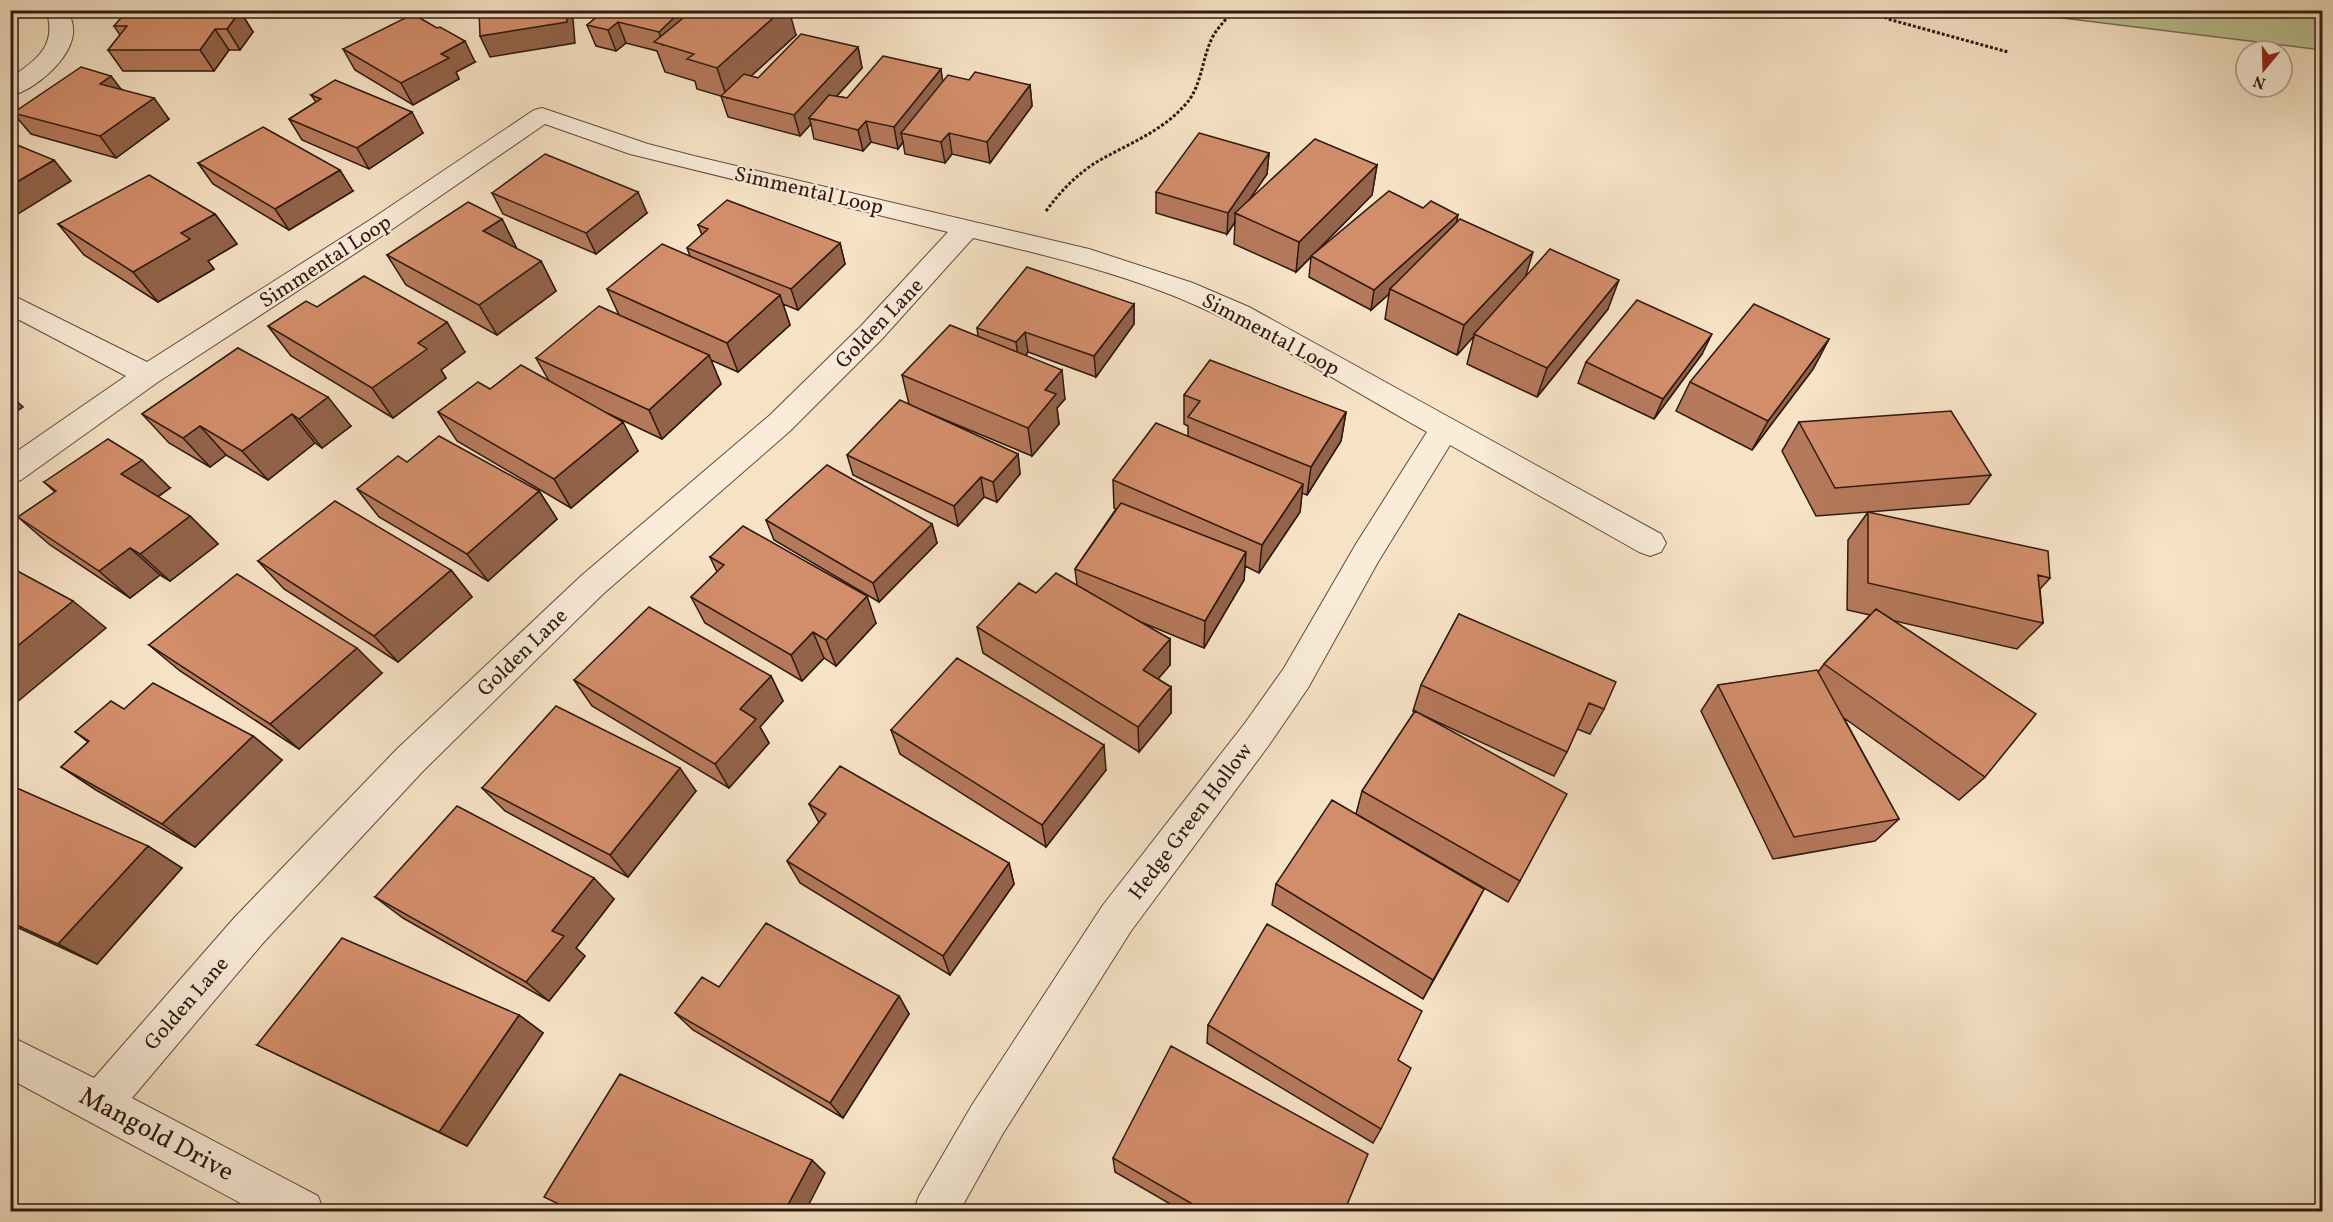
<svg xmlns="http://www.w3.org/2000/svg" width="2333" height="1222" viewBox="0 0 2333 1222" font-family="Vollkorn,serif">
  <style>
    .green { fill: #bdc394; stroke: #766e52; stroke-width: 1.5 }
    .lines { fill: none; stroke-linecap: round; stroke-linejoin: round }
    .stream { fill: #717c70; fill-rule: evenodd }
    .minor-casing { stroke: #604b3d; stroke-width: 2 }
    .path { stroke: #2e1910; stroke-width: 3; stroke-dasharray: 3 2; stroke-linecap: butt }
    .minor { fill: #f9ecd9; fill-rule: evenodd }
    .wall { fill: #b5795b; stroke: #2e1910; stroke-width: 1.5 }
    .shaded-wall { fill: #93634a; stroke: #2e1910; stroke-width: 1.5 }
    .building { fill: #d28d6a; stroke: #2e1910; stroke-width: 1.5 }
    .labels { text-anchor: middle; stroke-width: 4.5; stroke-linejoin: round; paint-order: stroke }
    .street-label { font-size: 21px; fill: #2e1910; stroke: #f9ecd9 }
    .near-street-label { font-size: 26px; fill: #2e1910; stroke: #f9ecd9 }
  </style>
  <rect width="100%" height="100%" fill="#f6e2c5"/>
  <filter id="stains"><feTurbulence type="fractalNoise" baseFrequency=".00333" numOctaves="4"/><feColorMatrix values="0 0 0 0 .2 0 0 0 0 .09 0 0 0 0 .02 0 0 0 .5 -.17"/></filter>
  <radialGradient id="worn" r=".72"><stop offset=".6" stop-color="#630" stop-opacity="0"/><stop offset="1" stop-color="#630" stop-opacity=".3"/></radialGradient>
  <path class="green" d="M2006,11H2315L2322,30V50Z"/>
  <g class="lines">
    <path class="stream" d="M2278,10L2322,12V18L2283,13Z"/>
    <defs>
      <path id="minor" d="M46,10H68C71,18 74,25 73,34C70,60 35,90 10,96V78C37,60 58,45 46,10Z
        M542,108L648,144L694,156L1089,249L1193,283L1249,307L1661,534L1666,543L1661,552L1650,556L1639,552L1450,445L1378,562L1308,688L1269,745L1131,931L1002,1135L959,1212H913L919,1196L972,1105L1103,905L1245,723L1284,668L1356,544L1427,432C1346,387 1260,331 1174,296C1109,270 1041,254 973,238L881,340L790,431L603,594L423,771L263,943L132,1098L318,1196L324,1212H257L10,1079V1036L94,1078L235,917L397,749L581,576L770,415L861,326L948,232L630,154L545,124L391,230L158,382L21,480L10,483V456L126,376L10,315V294L147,362L373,218L534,110Z"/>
    </defs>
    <use href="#minor" class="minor-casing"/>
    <path class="path" d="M1871,10L1888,19L2008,52
      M1046,211C1060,192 1075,176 1095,163C1125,145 1160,133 1184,106C1202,88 1201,61 1212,38C1218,27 1226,19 1235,10"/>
    <use href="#minor" class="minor"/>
  </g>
  <path class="wall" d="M134,10L240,11L253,32L240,50H229L214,71H123L108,50L120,35L114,26L135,12Z
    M605,10L796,35L751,76L758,78L858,47L862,68L837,96L847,98L943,81L969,80L1030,85L1032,106L990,163L952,154L945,163L905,154L903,142L898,149L871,142L863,151L814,139L811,124L800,136L728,117L721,96L697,89L695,81L665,72L657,51L626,43L616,51L596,46L587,25Z
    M343,49L475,62L456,72L459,79L413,105L355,70Z
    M121,89L169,119L116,158L31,134L13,113Z
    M311,95L423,133L369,169L302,140L289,119L316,102Z
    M1269,153L1267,174L1249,200L1377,165L1372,195L1314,254L1423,208L1457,223L1525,277L1608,309L1537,397L1467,364L1474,336L1457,355L1385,319L1389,294L1371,310L1309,277L1311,257L1296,272L1234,244L1235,222L1227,234L1156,213V192Z
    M198,163L353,191L289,230L213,184Z
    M492,193L647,213L596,254L503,214Z
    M215,214L237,244L208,261L214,269L158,302L84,255L58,224Z
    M502,219L517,249L541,261L556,291L497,335L406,285L387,255Z
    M698,225L840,243L845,264L798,310L783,304L790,325L738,372L711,360L721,384L662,439L607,413L638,451L571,508L457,441L438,412L490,389L549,381L536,358L619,315L607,289L690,256L687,248L702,235Z
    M1134,304V324L1096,377L1028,352L1026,355L1065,399L1057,408L1059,424L1032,456L914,407L1018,454L1020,474L997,502L984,497L958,526L853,475L847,455L909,404L902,375L978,336L977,328Z
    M317,307L465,352L441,370L446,378L393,418L291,356L268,326Z
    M1829,339L1813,369L1752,450L1676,411L1690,382Z
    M238,348L351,426L322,448L315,443L268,480L226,455L210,467L169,443L142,414Z
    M1702,354L1654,419L1578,383L1586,362Z
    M1184,395L1346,412L1341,441L1307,495L1302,493L1300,512L1259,573L1245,566L1244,580L1204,648L1136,620L1170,639V665L1158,679L1171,687V713L1139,752L983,653L977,627L1036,593L1077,585L1075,569L1116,509L1114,508L1113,480L1188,436V426L1184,424Z
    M1799,422L1991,475L1969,504L1868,512L2050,578L2040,589L2043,623L2017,649L1895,621L1985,777L1959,800L1844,718L1899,819L1875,841L1773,859L1701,711L1718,685L1818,672L1824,664L1870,615L1847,610L1848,540L1868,512L1816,516L1782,451Z
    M407,462L539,491L557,519L488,581L379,517L357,489Z
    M44,482L170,488L158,497L190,516L218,544L170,581L160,575L130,598L50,545L18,517L55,492Z
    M766,520L932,524L937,543L879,602L774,540Z
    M710,557L876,623L836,666L824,658L802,681L705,623L691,597L717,572Z
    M258,561L451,570L472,597L398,662L284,589Z
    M1459,614L1604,709L1590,734L1577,729L1567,752L1554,776L1418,713L1520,881L1508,902L1356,814L1362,791L1415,711H1413L1421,685Z
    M149,645L382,673L299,749L180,671Z
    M771,676L783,701L760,727L769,743L729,788L592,706L574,680Z
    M124,709L253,736L282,760L195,847L96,790L61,767L88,742L75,732Z
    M891,730L1106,770L1046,847L900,754Z
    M10,785L182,868L97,964L10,924Z
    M482,788L696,791L628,877L505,811Z
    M809,804L1009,863L1014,884L950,975L800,883L787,861L819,823Z
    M1276,884L1473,910L1423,999L1272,905Z
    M375,897L614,899L576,948L585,956L549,1001L403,918Z
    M719,987L899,996L909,1014L843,1118L693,1030L675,1013Z
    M519,1015L543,1033L467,1146L257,1045Z
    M1208,1025L1398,1060L1381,1129L1373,1143L1207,1043Z
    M1113,1158L1344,1212H1184L1115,1172Z"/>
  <path class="shaded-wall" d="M134,10H197L143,23Z
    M566,10H569L573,19L575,43L490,57L480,36Z
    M682,10H708L663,45L659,32Z
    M782,10H789L796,35L727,98L717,68Z
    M240,11L253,32L240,50L227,29Z
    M618,22L626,43L616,51L608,30Z
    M215,29L229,50L214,71L200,50Z
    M465,41L475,62L456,72L459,79L413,105L401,83L441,54Z
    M858,47L862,68L815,120L809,118L811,124L800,136L794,115Z
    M941,69L944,90L901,133L903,142L898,149L894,127Z
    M111,76L127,97L100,84Z
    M1030,85L1032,106L990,163L987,142Z
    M154,98L169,119L116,158L100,136Z
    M412,112L423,133L369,169L357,148Z
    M866,121L871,142L863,151L858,130Z
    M949,133L952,154L945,163L941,142Z
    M1269,153L1267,174L1239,215L1235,213V222L1227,234L1228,213Z
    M54,160L71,181L10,219V186Z
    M1377,165L1372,195L1296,272L1299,242Z
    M340,170L353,191L289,230L275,209Z
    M638,192L647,213L596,254L586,233Z
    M215,214L237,244L208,261L214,269L158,302L133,272L181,233Z
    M1458,215L1454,236L1390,289L1389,294L1371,310L1374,290Z
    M502,219L517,249L483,231Z
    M840,243L845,264L798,310L791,289Z
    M1533,252L1524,282L1474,334V336L1457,355L1464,325Z
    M541,261L556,291L497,335L479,305Z
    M1619,280L1608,309L1537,397L1547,368Z
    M780,295L790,325L738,372L727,343Z
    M1134,304V324L1096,377L1094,356Z
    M447,322L465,352L441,370L446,378L393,418L372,388L418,343Z
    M1025,332L1028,352L1019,363L1016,342Z
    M1712,334L1702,354L1654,419L1663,399Z
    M1829,339L1813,369L1752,450L1768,421Z
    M709,355L721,384L662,439L649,410Z
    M1062,370L1065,399L1057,408L1059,424L1032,456L1028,428L1045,390Z
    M10,395L23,407L10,416Z
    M328,397L351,426L322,448L299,419Z
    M1346,412L1341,441L1307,495L1311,467Z
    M292,414L315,443L268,480L242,451Z
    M623,422L638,451L571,508L554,479Z
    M200,426L226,455L210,467L183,438Z
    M1018,454L1020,474L997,502L993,482Z
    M142,460L170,488L150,502L121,474Z
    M981,477L984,497L958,526L954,506Z
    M1303,484L1300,512L1259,573L1262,545Z
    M539,491L557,519L488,581L467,554Z
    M190,516L218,544L170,581L140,554Z
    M932,524L937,543L879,602L873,583Z
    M130,548L160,575L130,598L99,571Z
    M1246,552L1244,580L1204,648L1205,621Z
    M451,570L472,597L398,662L374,636Z
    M867,596L876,623L836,666L826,640Z
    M73,601L106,628L10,708V652Z
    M813,632L824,658L802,681L791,655Z
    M1170,639V665L1143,696V670Z
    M357,648L382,673L299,749L270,724Z
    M771,676L783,701L760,727L769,743L729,788L715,764L740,709Z
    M1171,687V713L1139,752L1138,727Z
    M253,736L282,760L195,847L162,824Z
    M1104,745L1106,770L1046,847L1042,825Z
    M680,768L696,791L628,877L610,855Z
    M148,846L182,868L97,964L58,944Z
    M1009,863L1014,884L950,975L943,956Z
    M594,878L614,899L576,948L585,956L549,1001L526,982L552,931Z
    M1484,889L1473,910L1423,999L1433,980Z
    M899,996L909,1014L843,1118L830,1103Z
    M519,1015L543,1033L467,1146L439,1132Z
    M812,1160L825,1173L805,1212H784Z"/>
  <path class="building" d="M479,10H566L567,22L480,36Z
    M605,10H682L659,32L618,22L608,30L587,25Z
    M693,10H782L717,68L687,59L694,54L654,42Z
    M240,11L227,29H215L200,50H108L127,26H114L126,12Z
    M413,14L437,28L440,27L465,41L441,54L449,58L401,83L343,49Z
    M801,34L858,47L794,115L721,96L744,74L758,78Z
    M883,56L941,69L894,127L866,121L858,130L809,118L829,95L847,98Z
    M81,67L111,76L100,84L154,98L100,136L13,113Z
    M975,72L1030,85L987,142L949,133L941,142L901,133L948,75L969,80Z
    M335,80L412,112L357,148L289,119L321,99L311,95Z
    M263,127L340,170L275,209L198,163Z
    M1199,133L1269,153L1228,213L1156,192Z
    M1315,139L1377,165L1299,242L1235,213Z
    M10,142L54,160L10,186Z
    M545,154L638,192L586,233L492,193Z
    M149,175L215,214L181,233L190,239L133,272L58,224Z
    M1389,191L1423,208L1431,201L1458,215L1374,290L1311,256Z
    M727,200L840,243L791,289L687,248L708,229L698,225Z
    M468,202L502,219L483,231L541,261L479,305L387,255Z
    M1460,219L1533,252L1464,325L1390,289Z
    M662,244L780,295L727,343L607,289Z
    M1550,249L1619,280L1547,368L1474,334Z
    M1027,267L1134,304L1094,356L1025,332L1016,342L977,328Z
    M364,276L447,322L418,343L427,349L372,388L268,326L306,301L317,307Z
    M1637,300L1712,334L1663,399L1586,362Z
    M1754,304L1829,339L1768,421L1690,382Z
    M599,306L709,355L649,410L536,358Z
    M950,325L1062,370L1045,390L1056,394L1028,428L902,375Z
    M238,348L328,397L299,419L292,414L242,451L200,426L183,438L142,414Z
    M1210,360L1346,412L1311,467L1188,417L1200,401L1184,395Z
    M521,365L623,422L554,479L438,412L478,382L490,389Z
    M900,400L1018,454L993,482L981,477L954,506L847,455Z
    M1951,411L1991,475L1835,488L1799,422Z
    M1156,423L1303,484L1262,545L1113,480Z
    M439,436L539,491L467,554L357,489L398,456L407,462Z
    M108,439L142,460L121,474L190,516L140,554L130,548L99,571L18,517L56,491L44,482Z
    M827,465L932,524L873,583L766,520Z
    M335,501L451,570L374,636L258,561Z
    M1121,503L1246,552L1205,621L1075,569Z
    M1868,512L2048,551L2050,578L2038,575L2043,623L1868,583Z
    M743,526L867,596L826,640L813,632L791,655L691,597L724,565L710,557Z
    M10,567L73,601L10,652Z
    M1056,573L1170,639L1143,670L1171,687L1138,727L977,627L1019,583L1036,593Z
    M237,574L357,648L270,724L149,645Z
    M649,607L771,676L740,709L756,719L715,764L574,680Z
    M1876,609L2036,714L1985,777L1824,664Z
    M1459,614L1616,682L1604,709L1589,703L1567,752L1421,685Z
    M957,658L1104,745L1042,825L891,730Z
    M1817,670L1899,819L1794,837L1718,685Z
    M153,683L253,736L162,824L61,767L89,741L75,732L111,701L124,709Z
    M556,706L680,768L610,855L482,788Z
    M1415,711L1567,794L1520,881L1362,791Z
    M840,766L1009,863L943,956L787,861L826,814L809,804Z
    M10,785L148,846L58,944L10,922Z
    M1332,800L1484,889L1433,980L1276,884Z
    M457,806L594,878L552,931L564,936L526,982L375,897Z
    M766,923L899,996L830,1103L675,1013L702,977L719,987Z
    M1267,924L1422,1011L1398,1060L1411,1068L1381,1129L1208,1025Z
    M342,938L519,1015L439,1132L257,1045Z
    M1171,1046L1368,1154L1344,1212H1206L1113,1158Z
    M620,1074L812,1160L784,1212H575L544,1197Z"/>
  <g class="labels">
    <g class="street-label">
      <text transform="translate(809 190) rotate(13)" y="7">Simmental Loop</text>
      <text transform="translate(325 261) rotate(-33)" y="7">Simmental Loop</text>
      <text transform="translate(879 323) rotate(-46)" y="7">Golden Lane</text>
      <text transform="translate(1271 334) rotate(28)" y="7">Simmental Loop</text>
      <text transform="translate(522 652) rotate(-44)" y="7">Golden Lane</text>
      <text transform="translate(1190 821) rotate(-53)" y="7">Hedge Green Hollow</text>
      <text transform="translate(186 1003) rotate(-49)" y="7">Golden Lane</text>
    </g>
    <g class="near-street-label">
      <text transform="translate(157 1133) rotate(28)" y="9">Mangold Drive</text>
    </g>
  </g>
  <rect width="2333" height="1222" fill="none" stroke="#f6e2c5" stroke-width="36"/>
  <rect x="12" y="12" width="2309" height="1198" fill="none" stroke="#2e1910" stroke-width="3"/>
  <rect x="18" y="18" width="2297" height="1186" fill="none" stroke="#2e1910" stroke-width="1.5"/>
  <g transform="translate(2264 69) rotate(199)"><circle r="28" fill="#f9ecd9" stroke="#a89889" stroke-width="1.5"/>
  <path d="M0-4.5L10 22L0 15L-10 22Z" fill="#8f2418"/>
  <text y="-9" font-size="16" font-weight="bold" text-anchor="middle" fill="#2e1910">N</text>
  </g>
  <rect width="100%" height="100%" filter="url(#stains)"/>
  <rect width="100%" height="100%" fill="url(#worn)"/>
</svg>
